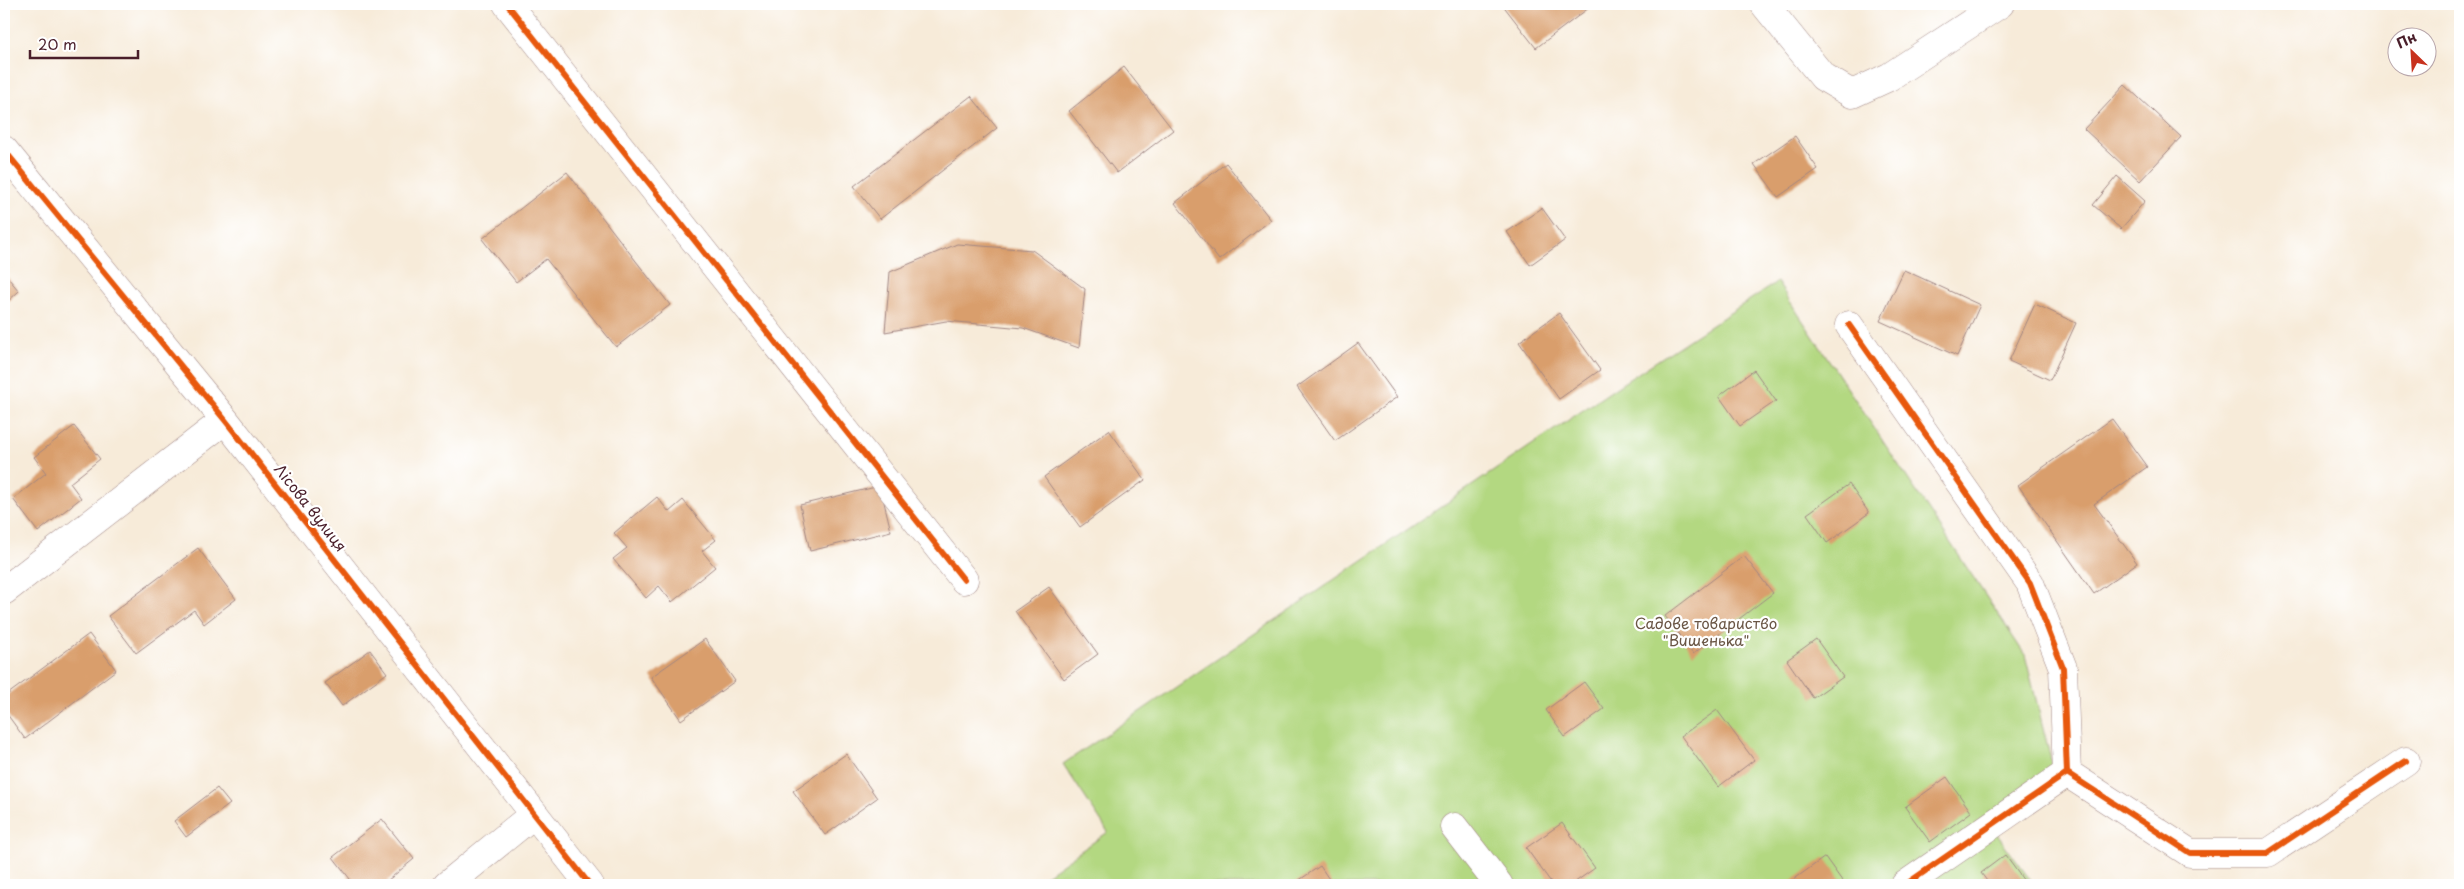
<svg xmlns="http://www.w3.org/2000/svg" width="2464" height="889" viewBox="0 0 2464 889" font-family="'Playpen Sans',sans-serif">
  <style>
    .green { fill: #b3d881; stroke: #7e7c56 }
    .building { fill: #d99e6c }
    .lines { fill: none; stroke-linecap: round; stroke-linejoin: round }
    .minor-casing { stroke: #a08582; stroke-width: 29 }
    .minor { stroke: #fff; stroke-width: 28 }
    .cycleway-casing { stroke: #fff; stroke-width: 9 }
    .cycleway { stroke: #e8590c; stroke-width: 6 }
    .labels { text-anchor: middle; stroke-width: 4.5; stroke-linejoin: round; paint-order: stroke }
    .street-label { font-size: 15px; fill: #4a1f2b; stroke: #fff }
    .park-label { font-size: 15px; fill: #6a5645; stroke: #fff }
  </style>
  <rect width="100%" height="100%" fill="#fff"/>
  <filter id="ink" filterUnits="userSpaceOnUse"><feTurbulence type="fractalNoise" baseFrequency=".02" numOctaves="2"/><feDisplacementMap in="SourceGraphic" scale="10" xChannelSelector="R" yChannelSelector="G"/><feConvolveMatrix kernelMatrix="1 2 1 2 8 2 1 2 1" color-interpolation-filters="sRGB"/></filter>
  <filter id="wash" filterUnits="userSpaceOnUse"><feTurbulence type="fractalNoise" baseFrequency=".0096" numOctaves="4" result="noise"/><feDisplacementMap in="SourceGraphic" scale="20" xChannelSelector="R" yChannelSelector="G"/><feGaussianBlur stdDeviation="1.12" result="paint"/><feColorMatrix in="noise" values="0 0 0 0 0 0 0 0 0 0 0 0 0 0 0 0 0 1.4 0 .05"/><feComposite in="paint" operator="in"/></filter>
  <g filter="url(#wash)">
    <rect width="100%" height="100%" fill="#f7ebd9"/>
    <path class="green" d="M1777,282L2025,655L2056,780L1991,826L2034,885H1032L1108,832L1063,764L1620,385Z"/>
    <g id="blocks">
      <path class="building" d="M1502,4H1594L1536,48Z
        M1124,67L1173,130L1117,173L1069,111Z
        M2125,85L2181,137L2140,181L2084,129Z
        M971,96L997,128L880,219L854,186Z
        M1795,136L1818,169L1778,197L1754,164Z
        M1226,163L1271,220L1219,260L1175,203Z
        M567,172L670,305L616,347L546,259L516,282L482,239Z
        M2117,176L2145,201L2121,229L2093,205Z
        M1542,208L1565,240L1530,265L1507,232Z
        M957,244L1032,250L1085,289L1079,348L1023,328L946,321L885,332L890,272Z
        M1904,270L1980,305L1957,356L1880,321Z
        M4,273L19,291L4,305Z
        M2035,304L2076,323L2050,380L2009,361Z
        M1559,313L1600,370L1559,399L1519,342Z
        M1358,343L1397,397L1335,441L1297,387Z
        M1754,370L1776,401L1740,426L1719,396Z
        M2112,419L2147,467L2094,504L2137,563L2094,594L2018,485Z
        M74,426L100,459L70,483L81,498L38,532L13,499L46,473L34,457Z
        M1109,430L1145,480L1080,527L1044,477Z
        M1849,484L1869,513L1827,543L1807,514Z
        M880,486L891,531L810,551L800,505Z
        M657,497L669,512L683,500L716,540L702,551L715,567L672,602L659,586L646,598L613,559L627,548L614,533Z
        M198,548L236,599L204,624L194,610L136,653L108,616Z
        M1744,556L1773,593L1693,654L1665,616Z
        M1049,587L1098,654L1064,679L1015,611Z
        M89,634L116,670L25,739L4,710V697Z
        M705,639L735,681L681,720L651,677Z
        M1816,639L1843,677L1813,698L1787,660Z
        M370,650L387,673L342,706L325,683Z
        M1584,682L1604,709L1565,737L1546,710Z
        M1717,710L1754,760L1718,787L1681,736Z
        M846,754L877,798L825,835L793,791Z
        M1947,777L1971,812L1930,842L1905,807Z
        M217,788L230,804L186,837L174,821Z
        M382,819L414,859L387,881L391,885H342L350,879L333,857Z
        M1562,823L1595,868L1571,885H1553L1526,848Z
        M2005,855L2027,885H1990L1981,873Z
        M1825,857L1845,885H1786Z
        M1320,866L1333,885H1292Z"/>
    </g>
  </g>
  <g filter="url(#ink)">
    <use href="#blocks" fill-opacity="0" stroke="#a08582" stroke-width="1"/>
    <g class="lines">
      <defs>
        <path id="minor" d="M507,4L964,580
          M1764,4L1823,77L1852,94L1889,77L2000,4
          M4,150L225,420L590,885
          M1849,325L2030,583L2063,668L2067,773
          M4,591L225,420
          M1454,827L1499,885
          M447,885L534,814
          M1905,885L2067,773L2190,853H2268L2406,761"/>
      </defs>
      <use href="#minor" class="minor-casing"/>
      <use href="#minor" class="minor"/>
      <defs>
        <path id="cycleway" d="M507,4L964,580
          M4,150L225,420L590,885
          M1849,325L2030,583L2063,668L2067,773
          M1905,885L2067,773L2190,853H2268L2406,761"/>
      </defs>
      <use href="#cycleway" class="cycleway-casing"/>
      <use href="#cycleway" class="cycleway"/>
    </g>
  </g>
  <g class="labels">
    <g class="street-label">
      <text transform="translate(310 508) rotate(52)" y="5">Лісова вулиця</text>
    </g>
    <g class="park-label">
      <text x="1706" y="629">Садове товариство<tspan x="1706" dy="17">"Вишенька"</tspan></text>
    </g>
  </g>
  <rect width="2464" height="889" fill="none" stroke="#fff" stroke-width="20"/>
  <g transform="translate(2412 52) rotate(335)"><circle r="24" fill="#ffffff" stroke="#b7a5aa"/>
  <path d="M0-4L9 19L0 12L-9 19Z" fill="#c8321e"/>
  <text y="-8" font-size="14" font-weight="bold" text-anchor="middle" fill="#4a1f2b">Пн</text>
  </g>
  <path d="M30 50v8h108v-8" fill="none" stroke="#4a1f2b" stroke-width="2.5"/>
  <text x="38" y="50" font-size="15" fill="#4a1f2b" stroke="#ffffff" stroke-width="4" paint-order="stroke">20 m</text>
</svg>
